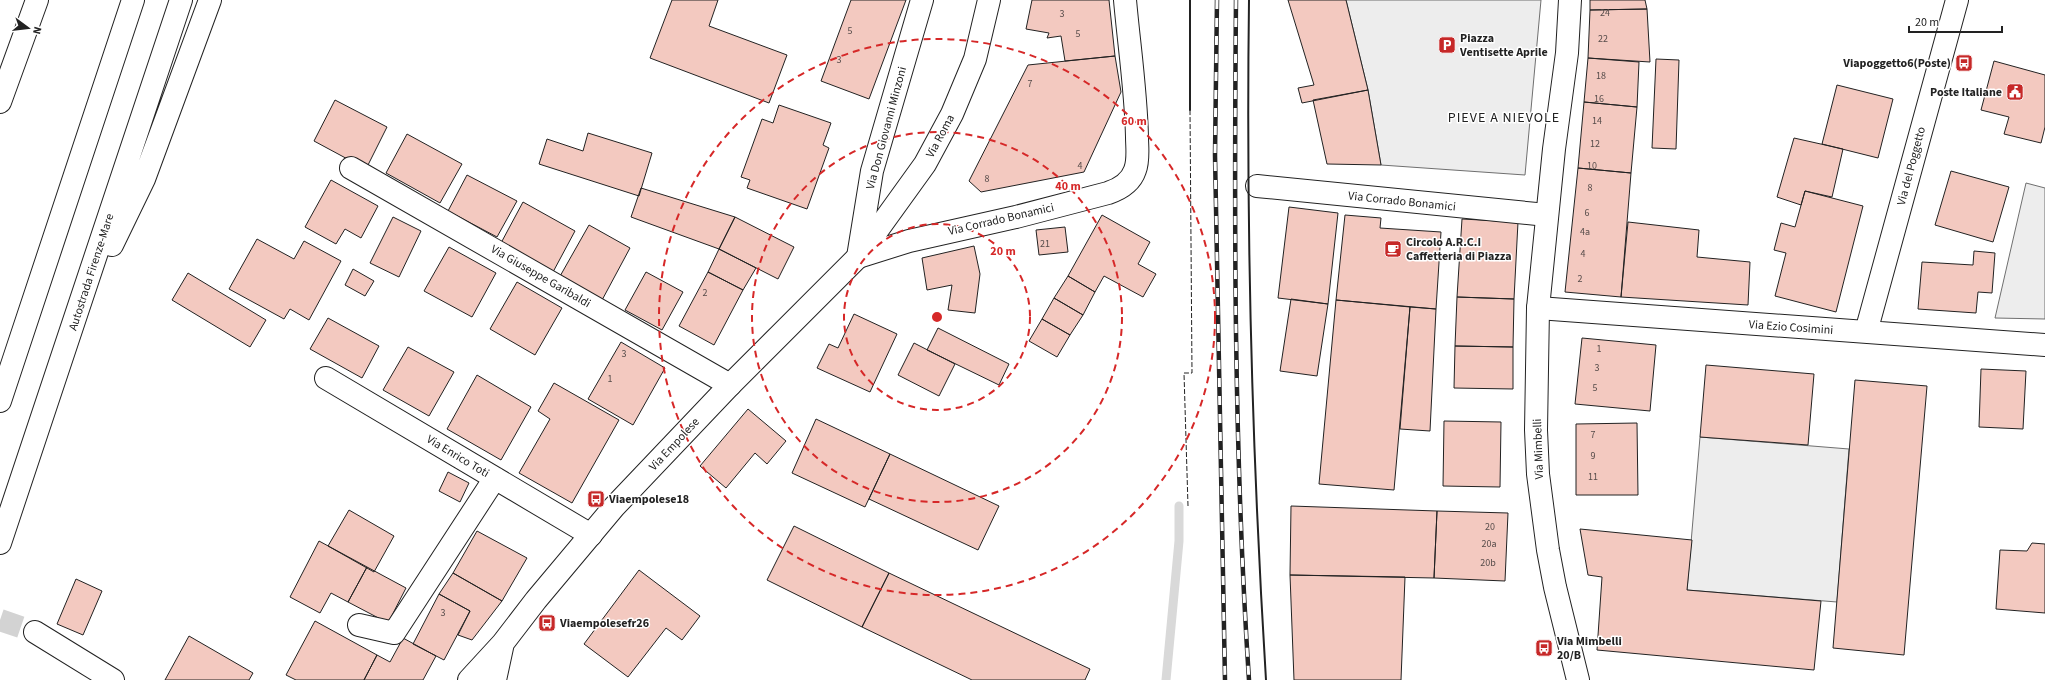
<svg xmlns="http://www.w3.org/2000/svg" width="2045" height="680" viewBox="0 0 2045 680" font-family="'Source Sans 3',sans-serif">
  <style>
    .parking { fill: #ededed; stroke: #6f6f6f }
    .lines { fill: none; stroke-linecap: round; stroke-linejoin: round }
    .stream { stroke: #d9d9d9; stroke-width: 9 }
    .building { fill: #f3c9c0; stroke: #222 }
    .minor-tunnel { stroke: #d3d3d3; stroke-width: 22; stroke-dasharray: 22 11; stroke-linecap: butt }
    .minor-casing { stroke: #222; stroke-width: 24 }
    .major-casing { stroke: #222; stroke-width: 24 }
    .highway-casing { stroke: #222; stroke-width: 24 }
    .minor { stroke: #fff; stroke-width: 22 }
    .major { stroke: #fff; stroke-width: 22 }
    .highway { stroke: #fff; stroke-width: 22 }
    .rail-casing { stroke: #222; stroke-width: 4.5 }
    .rail { stroke: #fff; stroke-width: 3; stroke-dasharray: 9; stroke-linecap: butt }
    .fence { stroke: #222; stroke-width: 1; stroke-dasharray: 5 2; stroke-linecap: butt }
    .wall { stroke: #222; stroke-width: 2 }
    .ring { fill: none; stroke: #d62828; stroke-width: 2; stroke-dasharray: 7 5 }
    .labels { text-anchor: middle; stroke-width: 3; stroke-linejoin: round; paint-order: stroke }
    .number-label { font-size: 10px; fill: #564c4a }
    .poi-label { font-size: 12px; font-weight: bold; fill: #222; stroke: #fff; text-anchor: start }
    .street-label { font-size: 12px; fill: #222; stroke: #fff }
    .quarter-label { font-size: 14px; letter-spacing: 1px; fill: #222; stroke: #fff }
    .centre { fill: #d62828; stroke: #fff; stroke-width: 2 }
    .ring-label { font-size: 12px; text-anchor: middle; font-weight: bold; fill: #d62828; stroke: #fff; stroke-width: 3; stroke-linejoin: round; paint-order: stroke }
  </style>
  <rect width="100%" height="100%" fill="#fff"/>
  <path class="parking" d="M1346,0H1541L1525,175L1381,165L1368,90Z
    M2026,183L2045,188V319L1995,318Z
    M1700,437L1849,449L1837,602L1687,590Z"/>
  <g class="lines">
    <path class="stream" d="M1166,680L1179,541V506"/>
  </g>
  <path class="building" d="M672,0H718L709,26L787,55L769,103L650,58Z
    M851,0H906L869,99L821,81Z
    M1032,0H1109L1115,56L1065,61L1061,36L1047,38L1049,33L1026,29Z
    M1288,0H1346L1368,90L1302,103L1298,88L1314,85Z
    M1590,0H1645L1647,9L1590,10Z
    M1647,9L1650,62L1588,58L1590,10Z
    M1115,56L1121,92L1084,172L981,192L969,181L1028,65Z
    M1588,58L1639,62L1637,107L1584,102Z
    M1656,59L1679,60L1676,149L1652,148Z
    M1994,61L2045,75V127L2041,143L2004,134L2009,117L1981,110Z
    M1837,85L1893,99L1878,158L1822,144Z
    M1368,90L1381,165L1327,164L1313,100Z
    M335,100L387,127L366,169L314,141Z
    M1584,102L1637,107L1631,173L1578,168Z
    M779,105L831,123L823,145L829,148L807,209L747,188L750,180L741,177L762,119L773,123Z
    M588,133L652,153L639,196L539,164L547,139L583,151Z
    M407,134L462,164L440,203L386,173Z
    M1794,138L1843,149L1832,197L1805,191L1801,205L1777,197Z
    M1578,168L1631,173L1621,297L1565,292Z
    M1951,171L2009,187L1993,242L1935,225Z
    M467,175L517,201L497,237L448,211Z
    M331,180L378,206L361,238L345,229L336,244L305,227Z
    M641,188L735,217L719,249L631,217Z
    M1805,191L1863,206L1836,312L1775,296L1786,253L1774,250L1781,223L1795,227Z
    M523,202L575,231L553,272L501,243Z
    M1289,207L1338,213L1328,304L1278,298Z
    M1102,215L1150,242L1138,264L1156,274L1143,297L1104,276L1095,292L1068,276Z
    M1345,215L1381,218L1380,228L1441,232L1436,309L1336,300Z
    M393,217L421,231L399,277L370,263Z
    M735,217L794,247L778,279L719,249Z
    M1462,219L1518,222L1514,299L1457,297Z
    M1628,222L1699,230L1697,257L1750,262L1748,305L1621,297Z
    M589,225L630,248L601,302L559,278Z
    M1065,227L1068,252L1039,255L1036,230Z
    M257,239L294,259L304,241L341,261L309,320L290,309L284,319L229,289Z
    M974,246L980,274L975,313L948,310L952,285L927,290L922,258Z
    M449,247L496,273L472,317L424,291Z
    M719,249L756,268L743,290L708,272Z
    M1974,251L1995,253L1992,293L1978,292L1976,313L1918,309L1922,262L1973,265Z
    M353,269L374,281L365,296L345,285Z
    M646,272L683,292L662,330L625,310Z
    M708,272L743,290L714,345L679,326Z
    M188,273L266,320L250,347L172,300Z
    M1068,276L1095,292L1083,315L1054,298Z
    M517,282L562,308L535,355L490,329Z
    M1457,297L1514,299L1513,347L1455,346Z
    M1054,298L1083,315L1070,335L1042,319Z
    M1291,299L1328,304L1317,376L1280,371Z
    M1336,300L1410,307L1394,490L1319,484Z
    M1410,307L1436,309L1430,431L1400,429Z
    M854,314L897,334L870,392L817,368L829,344L838,348Z
    M328,318L379,346L362,378L310,349Z
    M1042,319L1070,335L1057,357L1029,341Z
    M938,328L1009,364L999,385L927,350Z
    M1582,338L1656,345L1650,411L1575,404Z
    M621,342L665,368L633,425L588,399Z
    M914,343L955,364L939,396L898,375Z
    M1455,346L1513,347V389L1454,388Z
    M408,347L454,372L429,416L383,390Z
    M1706,365L1814,374L1808,445L1700,437Z
    M1981,369L2026,371L2023,429L1979,427Z
    M477,375L531,407L501,460L447,429Z
    M1855,380L1927,386L1904,655L1833,648Z
    M554,383L619,420L572,503L519,473L550,419L538,411Z
    M748,409L786,441L767,464L755,453L726,488L700,466Z
    M816,419L890,454L865,507L792,473Z
    M1444,421L1501,422L1500,487L1443,486Z
    M1637,423L1638,495H1576V424Z
    M890,454L999,506L978,550L869,499Z
    M448,472L469,483L460,502L439,491Z
    M1291,506L1437,511L1434,578L1290,575Z
    M349,510L394,536L374,572L328,546Z
    M1437,511L1508,513L1505,581L1434,578Z
    M794,526L889,573L862,627L767,580Z
    M1580,529L1692,540L1687,590L1821,601L1814,670L1597,650L1602,577L1588,575Z
    M477,531L527,558L502,601L453,573Z
    M319,541L367,567L348,602L331,593L320,613L290,597Z
    M2032,543L2045,544V613L1996,609L2000,550L2027,551Z
    M367,567L406,588L388,623L348,602Z
    M639,570L700,616L682,640L666,628L628,677L584,644Z
    M453,573L502,601L472,640L458,635L470,611L439,594Z
    M889,573L1090,669L1085,680H972L862,627Z
    M1290,575L1405,577L1401,680H1294Z
    M76,579L102,591L83,635L57,624Z
    M439,594L470,611L444,660L413,644Z
    M315,621L377,655L364,680H296L286,675Z
    M189,636L253,673L249,680H165Z
    M403,638L436,656L423,680H364L377,655L390,662Z"/>
  <g class="lines">
    <path class="minor-tunnel" d="M0,620L35,632"/>
    <defs>
      <path id="minor" d="M922,0L872,171L858,257L909,241L1016,217L1108,193C1120,189 1131,182 1135,170C1139,160 1137,147 1137,137C1136,91 1129,45 1125,0
        M0,102L37,0
        M351,168L730,385
        M1257,186L1547,215
        M1538,308L2045,345
        M1866,332L1957,0
        M326,378L591,535
        M359,625L394,633L495,478
        M35,632L113,680"/>
      <path id="major" d="M1570,0L1567,53L1554,149L1538,308L1536,430L1538,474L1548,550L1555,587L1578,680
        M469,680L503,643L536,600L614,507L730,385L858,257L925,164L952,114L975,59L989,0
        M495,680L503,643"/>
      <path id="highway" d="M112,245L144,179L210,0
        M0,401L133,0
        M0,543L181,0"/>
    </defs>
    <use href="#minor" class="minor-casing"/>
    <use href="#major" class="major-casing"/>
    <use href="#highway" class="highway-casing"/>
    <use href="#minor" class="minor"/>
    <use href="#major" class="major"/>
    <use href="#highway" class="highway"/>
    <defs>
      <path id="rail" d="M1217,0L1215,155L1225,680
        M1236,0C1234,227 1234,454 1249,680"/>
    </defs>
    <use href="#rail" class="rail-casing"/>
    <use href="#rail" class="rail"/>
    <path class="fence" d="M1188,506L1184,373H1192L1190,110"/>
    <path class="wall" d="M1249,0C1246,227 1252,454 1266,680
      M1190,110V0"/>
  </g>
  <g class="ring">
    <circle cx="937" cy="317" r="93"/>
    <circle cx="937" cy="317" r="185"/>
    <circle cx="937" cy="317" r="278"/>
  </g>
  <defs>
    <symbol id="parking-square" viewBox="-11 -11 22 22"><rect x="-9" y="-9" width="18" height="18" rx="4" fill="#c62828" stroke="#fff"/><path d="M-3.5-5.5H1a3.5 3.5 0 0 1 0 7H-1V5.5H-3.5ZM-1-3.4V-.6H.8a1.4 1.4 0 0 0 0-2.8Z" fill="#fff"/></symbol>
    <symbol id="bus-square" viewBox="-11 -11 22 22"><rect x="-9" y="-9" width="18" height="18" rx="4" fill="#c62828" stroke="#fff"/><path d="M-5-6H5V4H4V6H2V4H-2V6H-4V4H-5ZM-3.5-4V0h7V-4ZM-3.5 1.2v1.5H-2V1.2ZM2 1.2v1.5H3.5V1.2Z" fill="#fff"/></symbol>
    <symbol id="civic-square" viewBox="-11 -11 22 22"><rect x="-9" y="-9" width="18" height="18" rx="4" fill="#c62828" stroke="#fff"/><path d="M-.6-6.5H3V-4.5H.6V-3L4-1V1h2V6H-6V1h2V-1L-.6-3ZM-1.2 2.5V6h2.4V2.5Z" fill="#fff"/></symbol>
    <symbol id="cafe-square" viewBox="-11 -11 22 22"><rect x="-9" y="-9" width="18" height="18" rx="4" fill="#c62828" stroke="#fff"/><path d="M-5.5-4.5H6V0H3Q3 3.5 0 3.5H-2.5Q-5.5 3.5-5.5 0ZM3-3.2v2h1.7v-2ZM-6 4.5H4V6H-6Z" fill="#fff"/></symbol>
  </defs>
  <g fill-rule="evenodd">
    <use href="#parking-square" x="1437" y="35" width="20" height="20"/>
    <use href="#bus-square" x="1954" y="53" width="20" height="20"/>
    <use href="#civic-square" x="2005" y="82" width="20" height="20"/>
    <use href="#cafe-square" x="1383" y="239" width="20" height="20"/>
    <use href="#bus-square" x="586" y="489" width="20" height="20"/>
    <use href="#bus-square" x="537" y="613" width="20" height="20"/>
    <use href="#bus-square" x="1534" y="638" width="20" height="20"/>
  </g>
  <g class="labels">
    <g class="number-label">
      <text x="1605" y="16">24</text>
      <text x="1062" y="17">3</text>
      <text x="850" y="34">5</text>
      <text x="1078" y="37">5</text>
      <text x="1603" y="42">22</text>
      <text x="839" y="63">3</text>
      <text x="1601" y="79">18</text>
      <text x="1030" y="87">7</text>
      <text x="1599" y="102">16</text>
      <text x="1597" y="124">14</text>
      <text x="1595" y="147">12</text>
      <text x="1080" y="169">4</text>
      <text x="1592" y="169">10</text>
      <text x="987" y="182">8</text>
      <text x="1590" y="191">8</text>
      <text x="1587" y="216">6</text>
      <text x="1585" y="235">4a</text>
      <text x="1045" y="247">21</text>
      <text x="1583" y="257">4</text>
      <text x="1580" y="282">2</text>
      <text x="705" y="296">2</text>
      <text x="1599" y="352">1</text>
      <text x="624" y="357">3</text>
      <text x="1597" y="371">3</text>
      <text x="610" y="382">1</text>
      <text x="1595" y="391">5</text>
      <text x="1593" y="438">7</text>
      <text x="1593" y="459">9</text>
      <text x="1593" y="480">11</text>
      <text x="1490" y="530">20</text>
      <text x="1489" y="547">20a</text>
      <text x="1488" y="566">20b</text>
      <text x="443" y="616">3</text>
    </g>
    <g class="poi-label">
      <text x="1460" y="42">Piazza<tspan x="1460" dy="14">Ventisette Aprile</tspan></text>
      <text x="1951" y="67" text-anchor="end">Viapoggetto6(Poste)</text>
      <text x="2002" y="96" text-anchor="end">Poste Italiane</text>
      <text x="1406" y="246">Circolo A.R.C.I<tspan x="1406" dy="14">Caffetteria di Piazza</tspan></text>
      <text x="609" y="503">Viaempolese18</text>
      <text x="560" y="627">Viaempolesefr26</text>
      <text x="1557" y="645">Via Mimbelli<tspan x="1557" dy="14">20/B</tspan></text>
    </g>
    <g class="street-label">
      <text transform="translate(886 128) rotate(-75)" y="4">Via Don Giovanni Minzoni</text>
      <text transform="translate(940 136) rotate(-62)" y="4">Via Roma</text>
      <text transform="translate(1911 166) rotate(-75)" y="4">Via del Poggetto</text>
      <text transform="translate(1402 201) rotate(6)" y="4">Via Corrado Bonamici</text>
      <text transform="translate(1001 219) rotate(-13)" y="4">Via Corrado Bonamici</text>
      <text transform="translate(91 272) rotate(-72)" y="4">Autostrada Firenze-Mare</text>
      <text transform="translate(541 276) rotate(30)" y="4">Via Giuseppe Garibaldi</text>
      <text transform="translate(1791 327) rotate(4)" y="4">Via Ezio Cosimini</text>
      <text transform="translate(674 444) rotate(-47)" y="4">Via Empolese</text>
      <text transform="translate(1538 449) rotate(-92)" y="4">Via Mimbelli</text>
      <text transform="translate(458 456) rotate(31)" y="4">Via Enrico Toti</text>
    </g>
    <g class="quarter-label">
      <text x="1504" y="122">PIEVE A NIEVOLE</text>
    </g>
  </g>
  <circle cx="937" cy="317" r="6" class="centre"/>
  <g class="ring-label">
    <text x="1134" y="125">60 m</text>
    <text x="1068" y="190">40 m</text>
    <text x="1003" y="255">20 m</text>
  </g>
  <g transform="translate(28 28) rotate(105)" stroke="#ffffff" stroke-width="3" paint-order="stroke">
  <path d="M0-3L7 15L0 10L-7 15Z" fill="#222222"/>
  <text y="-6" font-size="11" font-weight="bold" text-anchor="middle" fill="#222222">N</text>
  </g>
  <path d="M1909 26v6h93v-6" fill="none" stroke="#222222" stroke-width="2"/>
  <text x="1915" y="26" font-size="12" fill="#222222" stroke="#ffffff" stroke-width="3" paint-order="stroke">20 m</text>
</svg>
